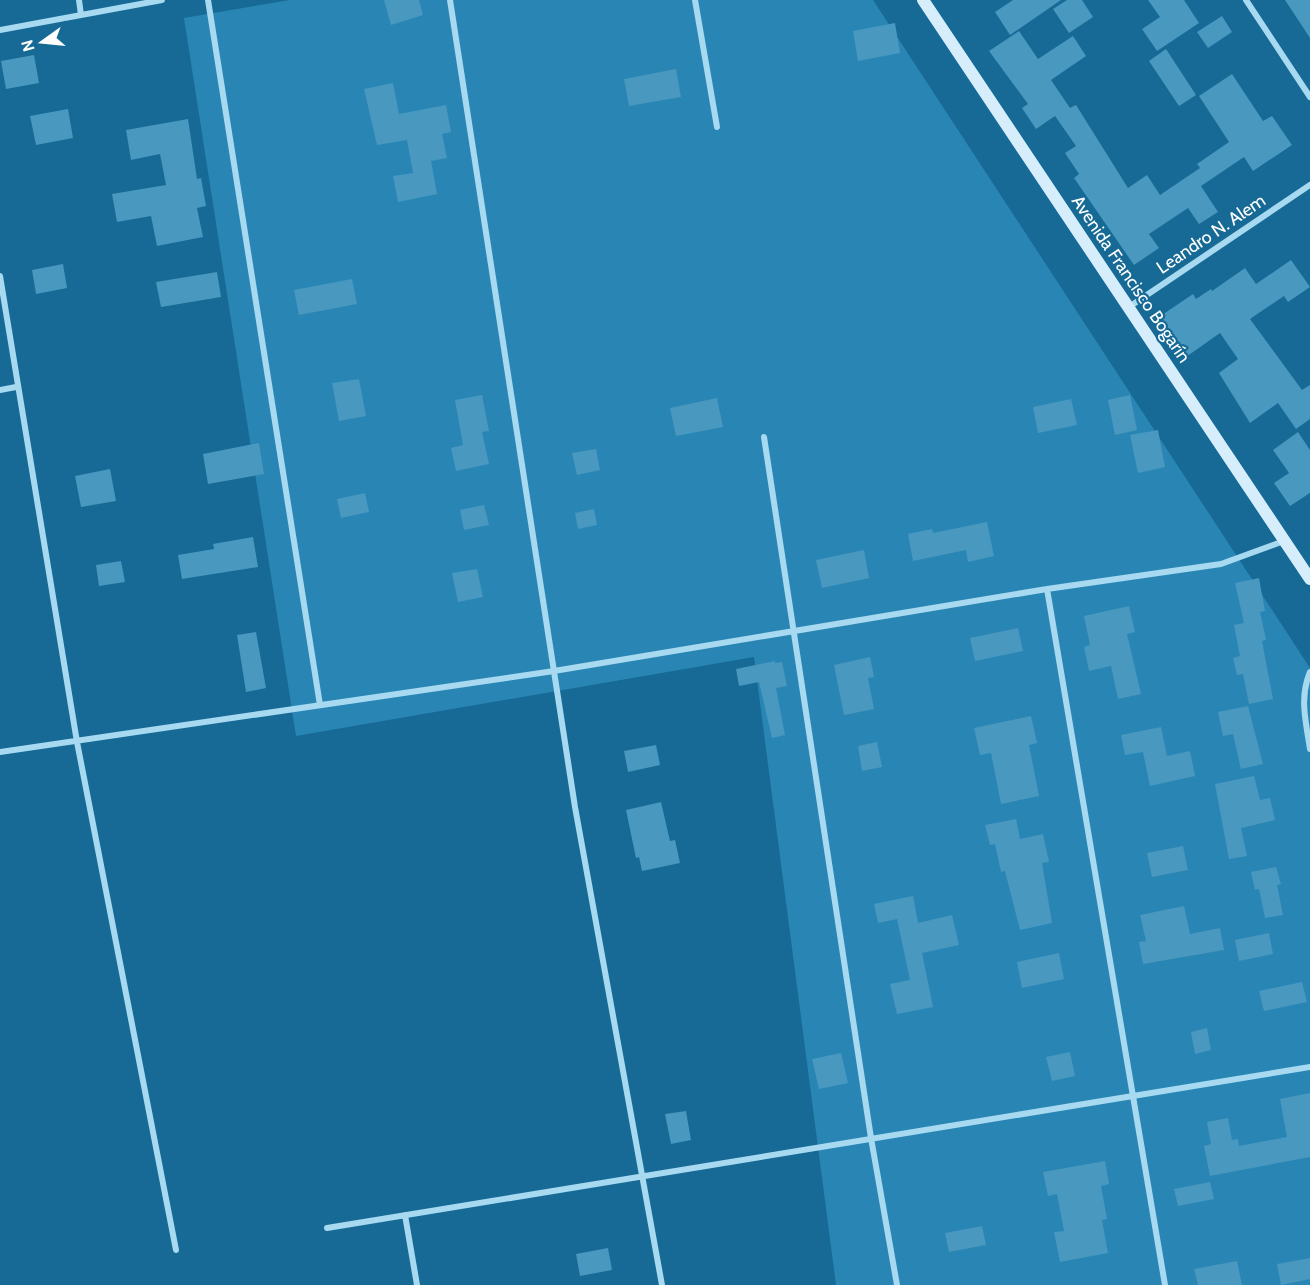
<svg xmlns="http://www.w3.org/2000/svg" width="1310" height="1285" viewBox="0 0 1310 1285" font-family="Cabin,sans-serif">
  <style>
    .grass { fill: #2986b4 }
    .building { fill: #4898c0 }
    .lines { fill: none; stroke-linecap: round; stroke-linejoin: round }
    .street { stroke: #a7d9f1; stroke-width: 6 }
    .secondary { stroke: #d6eefc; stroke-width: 12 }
    .labels { text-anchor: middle; stroke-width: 4.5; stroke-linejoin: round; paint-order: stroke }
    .street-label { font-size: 18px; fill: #fff; stroke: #166a95 }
  </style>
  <rect width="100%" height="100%" fill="#166a95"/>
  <path class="grass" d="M290,0H873L1310,668V1285H836L754,657L296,736L184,18Z"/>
  <path class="building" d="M384,0H419L423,15L391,25Z
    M1013,0H1061L1010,35L995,12Z
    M1067,0H1082L1093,17L1069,33L1053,9Z
    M1148,0H1184L1199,23L1157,51L1142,29L1160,17Z
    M1285,0H1310V38Z
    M1222,16L1232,32L1208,48L1197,32Z
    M895,23L900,53L858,61L853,31Z
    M1019,31L1038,59L1073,36L1086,56L1051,80L1070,108L1076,105L1128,188L1147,175L1160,195L1200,168L1197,164L1229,142L1199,96L1232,74L1263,121L1272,116L1292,145L1253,171L1244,157L1201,186L1218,212L1199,224L1188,208L1149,234L1159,248L1134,265L1074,178L1079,174L1065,153L1076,146L1055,116L1036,129L1022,108L1028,104L989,51Z
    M1166,49L1196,95L1179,106L1149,61Z
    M34,55L39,83L6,89L1,61Z
    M676,69L681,97L629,106L624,79Z
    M393,83L399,114L446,105L451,132L442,134L447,158L431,161L437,194L398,202L393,176L413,173L407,140L377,145L364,89Z
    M68,109L73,138L36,145L30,116Z
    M188,119L197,179L201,178L206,206L197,208L203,237L157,246L151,216L117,222L112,194L166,185L160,154L131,160L126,130Z
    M1291,260L1310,287L1288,302L1284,296L1250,319L1302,390L1310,385V419L1296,429L1278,403L1250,423L1219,373L1238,359L1220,333L1186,357L1159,317L1193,294L1196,299L1211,289L1212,291L1245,268L1256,284Z
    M63,264L67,288L36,294L32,270Z
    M217,272L221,297L161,307L156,282Z
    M352,279L357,304L299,315L294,290Z
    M359,379L366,416L339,421L332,383Z
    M482,395L489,431L482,432L489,464L456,471L451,448L463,445L455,400Z
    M1130,395L1137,430L1115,435L1108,400Z
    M717,398L723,427L676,436L670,408Z
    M1071,399L1077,425L1038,433L1033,407Z
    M1158,430L1165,467L1138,473L1130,435Z
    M1298,432L1310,450V493L1290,506L1274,483L1289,473L1273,450Z
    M259,443L264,474L208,484L203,454Z
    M596,449L600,470L577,475L572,453Z
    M110,469L116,501L81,507L75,476Z
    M365,493L369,512L341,518L337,499Z
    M484,505L489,525L464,530L460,510Z
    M594,509L597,525L578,529L575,513Z
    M987,522L994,556L968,562L966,550L913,561L908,534L932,529L933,533Z
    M253,537L258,567L182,579L178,555L214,549L213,544Z
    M864,550L869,578L822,588L816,560Z
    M121,561L125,582L99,586L96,565Z
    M477,569L483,597L458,602L452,573Z
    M1259,578L1265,611L1260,612L1266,640L1262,641L1273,699L1249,704L1243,674L1237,675L1233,658L1240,656L1234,625L1244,623L1235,583Z
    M1129,606L1135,632L1127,634L1141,694L1118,699L1111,666L1089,671L1084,647L1090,645L1084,616Z
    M1018,628L1023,651L975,661L970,638Z
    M256,632L266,688L246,692L237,635Z
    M870,657L874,677L868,678L874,709L844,715L834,665Z
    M775,661V663L782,662L787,686L776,688L785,735L772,738L759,682L739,686L736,669Z
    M1248,706L1263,764L1241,769L1233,734L1223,736L1218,712Z
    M1031,716L1037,743L1029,745L1039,796L1001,804L991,753L980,755L974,728Z
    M1161,727L1167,756L1190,751L1195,776L1150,786L1143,752L1125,755L1121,735Z
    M877,742L882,767L862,771L858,746Z
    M656,745L660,765L628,772L624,751Z
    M1254,776L1260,800L1270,798L1275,820L1241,828L1247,856L1229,859L1215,784Z
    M661,802L670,841L675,840L680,863L642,871L639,857L636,858L626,810Z
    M1016,819L1020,839L1043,834L1049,862L1042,863L1052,923L1020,930L1005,871L1001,872L995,844L990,845L985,825Z
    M1183,846L1188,870L1152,877L1147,853Z
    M1276,867L1281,884L1277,885L1283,915L1265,918L1259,889L1255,890L1251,872Z
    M913,896L918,923L952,915L959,945L922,953L933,1007L897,1014L890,984L910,980L897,919L878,923L874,904Z
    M1184,906L1190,934L1220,928L1224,950L1143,964L1139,942L1146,941L1140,915Z
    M1269,933L1273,954L1239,961L1235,940Z
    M1059,953L1064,979L1022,988L1017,962Z
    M1302,982L1307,1002L1264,1011L1259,991Z
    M1207,1028L1211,1050L1195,1054L1191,1032Z
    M1070,1052L1075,1076L1052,1081L1046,1057Z
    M841,1053L848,1083L819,1089L812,1059Z
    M1310,1093V1157L1210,1176L1204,1146L1211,1144L1207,1122L1228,1118L1232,1140L1238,1139L1239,1146L1287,1137L1280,1099Z
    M686,1111L691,1140L671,1144L665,1114Z
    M1105,1161L1109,1184L1101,1186L1107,1219L1102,1220L1108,1253L1060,1262L1054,1232L1064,1231L1057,1194L1048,1196L1043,1172Z
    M1210,1182L1214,1199L1178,1206L1174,1189Z
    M982,1226L986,1245L949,1252L945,1233Z
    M608,1248L612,1270L580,1276L576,1254Z
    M1310,1258V1279L1281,1285L1277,1264Z
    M1237,1261L1242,1285H1198L1194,1269Z"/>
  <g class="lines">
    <path class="street" d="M79,0L81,15
      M208,0L320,705
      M450,0L575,807L662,1285
      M695,0L717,127
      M1246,0L1310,97
      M0,30L162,0
      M0,276L77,742L176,1250
      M1129,307L1310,185
      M0,390L16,387
      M764,437L871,1138L897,1285
      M1047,589L1165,1285
      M1310,672C1299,698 1306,722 1310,749
      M0,752L554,671L1047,589L1221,564L1284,541
      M405,1215L417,1285
      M327,1228L1310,1067"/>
    <path class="secondary" d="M923,0L1310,579"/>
  </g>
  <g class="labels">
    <g class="street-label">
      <text transform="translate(1211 234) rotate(-34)" y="6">Leandro N. Alem</text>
      <text transform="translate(1131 279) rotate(56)" y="6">Avenida Francisco Bogarín</text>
    </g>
  </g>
  <g transform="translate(42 42) rotate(255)" stroke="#166a95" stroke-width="4.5" paint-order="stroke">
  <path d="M0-4.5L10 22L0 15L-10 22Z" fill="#ffffff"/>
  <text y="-9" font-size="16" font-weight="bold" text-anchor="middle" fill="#ffffff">N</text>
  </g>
</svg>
